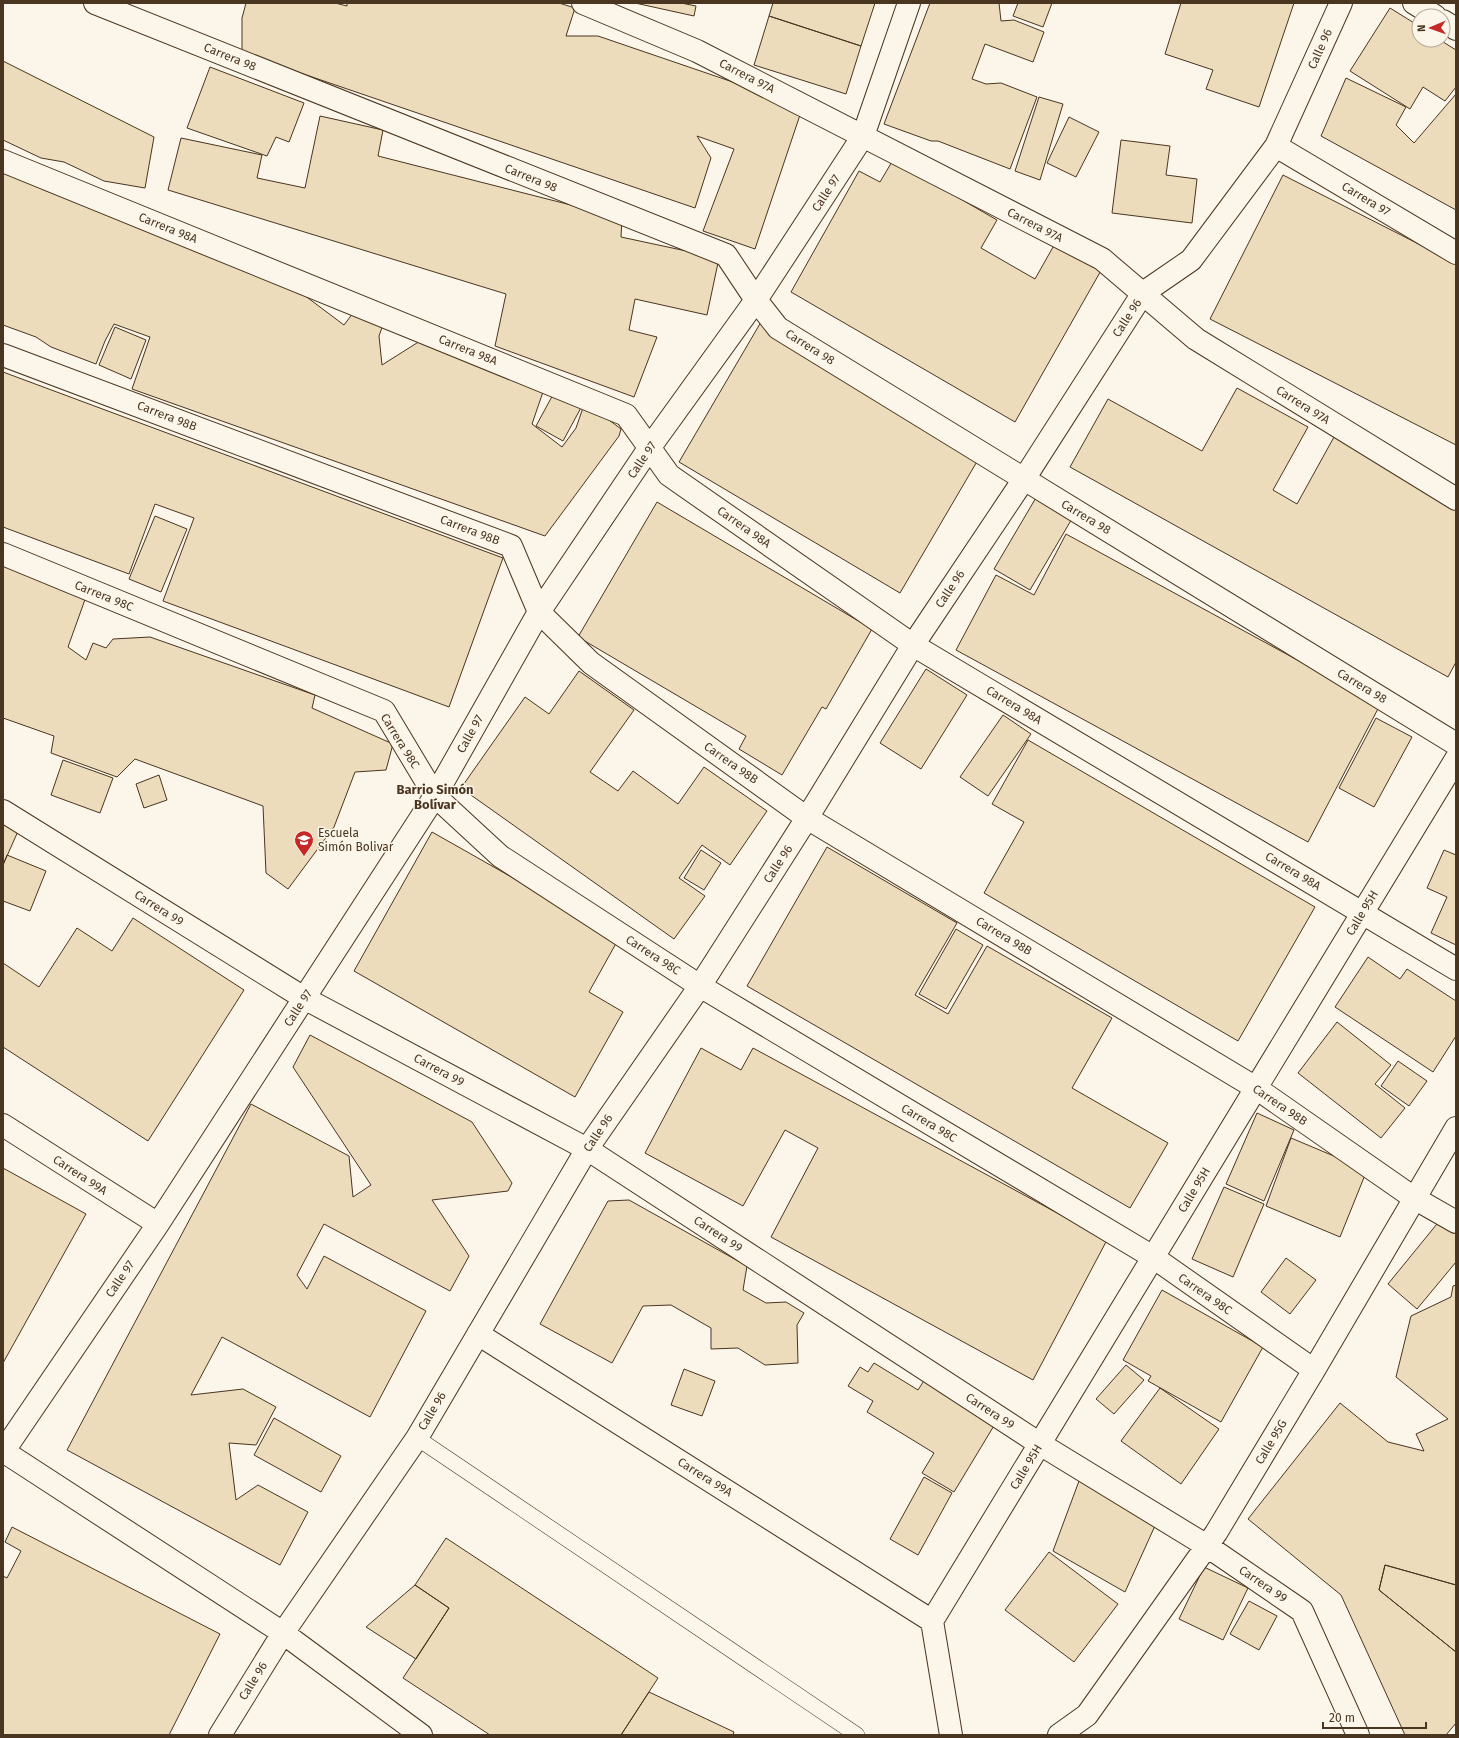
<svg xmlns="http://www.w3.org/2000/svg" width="1459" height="1738" viewBox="0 0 1459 1738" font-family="'Fira Sans',sans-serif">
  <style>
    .building { fill: #ecdcbc; stroke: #4a3520 }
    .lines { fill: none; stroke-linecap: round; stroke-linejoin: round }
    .service-casing { stroke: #4a3520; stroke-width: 16 }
    .minor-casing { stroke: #4a3520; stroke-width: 24 }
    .service { stroke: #fbf6e9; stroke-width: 15 }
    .minor { stroke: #fbf6e9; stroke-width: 22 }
    .labels { text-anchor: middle; stroke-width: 3; stroke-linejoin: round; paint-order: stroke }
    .street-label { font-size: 12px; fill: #4a3520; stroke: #fbf6e9 }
    .poi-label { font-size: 12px; fill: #4a3520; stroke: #fbf6e9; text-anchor: start }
    .neighbourhood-label { font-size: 13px; font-weight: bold; fill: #4a3520; stroke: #fbf6e9 }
  </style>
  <rect width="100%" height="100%" fill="#fbf6e9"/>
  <path class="building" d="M246,3H335L347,6V3H559L575,8L566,36H598L803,106L755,249L703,231L734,149L697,136L711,158L695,208L242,53V18Z
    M635,3H681L696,6L694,16Z
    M773,3H875L861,46L769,16Z
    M930,3H999L1001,21L1014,20L1044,32L1033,62L985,44L972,79L986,84L1001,83L1037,97L1010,169L938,141H931L884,124Z
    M1018,3H1052L1043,27L1013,16Z
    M1181,3H1294L1259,107L1206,89L1213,70L1165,54Z
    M1390,8L1419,26V40H1440L1456,50V87L1445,101L1423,87L1410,109L1350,71Z
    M769,16L861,46L846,94L754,65Z
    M3,61L154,137L145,188L104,181L64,162L41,158L3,140Z
    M210,67L304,103L289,142L276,137L267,156L187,128Z
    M1346,78L1406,107L1396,125L1414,143L1456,94V210L1321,136Z
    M1039,97L1063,104L1040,180L1015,171Z
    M320,116L383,130L378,156L622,218L621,237L719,258L707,315L635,299L629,330L657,337L634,397L495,346L506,294L168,190L181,138L262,155L257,178L305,188Z
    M1069,117L1099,132L1076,177L1047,163Z
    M1121,140L1170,146L1166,175L1197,179L1192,223L1112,213Z
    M893,160L997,220L981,248L1035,279L1057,240L1103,267L1015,422L791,292L859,171L880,182Z
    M3,167L23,174L44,190L272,271L344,325L356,309L385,319L379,336L382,365L420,341L545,386L532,424L562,447L576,428L585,402L621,429L619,436L545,536L132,389L150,337L114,324L105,341L96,364L51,347L36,337L3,325Z
    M1283,175L1456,263V445L1210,319Z
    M761,322L982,453L900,593L679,462Z
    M115,327L146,340L131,379L99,365Z
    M3,372L503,558L449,707L163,601L194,518L155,504L129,574L3,527Z
    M1237,388L1308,427L1273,490L1297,504L1334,437L1456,505V662L1448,677L1070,467L1108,399L1202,451Z
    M556,389L583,404L563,441L536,426Z
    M1037,496L1073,517L1030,590L994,569Z
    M657,502L872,629L826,709L822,707L782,775L739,749L746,736L578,637Z
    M155,516L187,529L161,592L129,579Z
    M1066,534L1380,705L1308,842L956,650L996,575L1034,595Z
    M3,563L87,594L68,647L86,660L93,643L106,648L113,639L150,637L315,695L312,708L393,744L386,770L355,772L334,827L288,889L266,873L263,806L135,759L117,777L51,753L54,736L3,718Z
    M926,669L967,695L921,769L880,743Z
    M579,671L634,710L590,772L618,791L633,771L678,804L704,767L767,811L730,865L702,845L679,878L705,896L674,939L461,788L525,697L549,714Z
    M1003,715L1031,734L988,796L960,777Z
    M1376,718L1412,737L1374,807L1339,788Z
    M1028,740L1315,907L1238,1041L984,893L1024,822L992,804Z
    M63,760L113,778L100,813L51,795Z
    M159,775L167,800L144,808L136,784Z
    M3,822L19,829L3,865Z
    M432,832L619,938L589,992L623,1012L575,1097L354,971Z
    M827,847L957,923L915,995L948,1014L987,946L1112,1018L1072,1088L1168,1143L1130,1208L747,986Z
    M701,850L721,863L704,890L684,878Z
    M1444,850L1456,855V945L1431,933L1447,897L1427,888Z
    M7,855L46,871L30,911L3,901V865Z
    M133,918L244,990L148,1141L3,1047V963L39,987L77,928L112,951Z
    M956,929L983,945L946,1009L919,994Z
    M1368,957L1400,979L1407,969L1456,1001V1036L1433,1072L1335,1007Z
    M1337,1022L1391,1065L1375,1084L1405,1108L1381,1138L1298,1073Z
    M310,1035L472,1122L512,1183L508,1191L432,1200L469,1256L450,1291L324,1224L297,1275L307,1289L324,1256L426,1311L370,1417L222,1337L191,1395L243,1389L276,1407L256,1445L229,1443L236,1500L258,1485L308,1512L280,1565L67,1450L251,1104L349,1156L353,1197L371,1185L293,1067Z
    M701,1048L741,1070L753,1048L1107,1240L1033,1380L771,1237L818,1148L785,1130L743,1206L645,1153Z
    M1398,1061L1427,1081L1409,1106L1381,1086Z
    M1257,1113L1294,1130L1264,1201L1226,1184Z
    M1291,1138L1367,1170L1340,1237L1266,1206Z
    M3,1168L86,1214L3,1363Z
    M1224,1187L1264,1204L1233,1277L1192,1259Z
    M629,1200L747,1266L743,1290L766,1303L786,1302L804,1313L797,1325L798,1363L765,1365L738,1348L711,1349V1328L671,1305L643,1306L612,1363L540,1324L608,1201Z
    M1441,1219L1456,1231V1262L1417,1309L1388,1284Z
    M1286,1258L1316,1280L1290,1314L1261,1292Z
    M1456,1285V1585L1385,1565L1379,1590L1456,1652V1723L1446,1735H1405L1341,1595L1248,1519L1340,1403L1388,1442L1424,1451L1416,1434L1448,1419L1396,1377L1411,1316L1451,1297L1453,1286Z
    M1162,1290L1263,1347L1221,1422L1148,1381L1151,1376L1123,1360Z
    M874,1363L918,1390L927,1376L998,1419L954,1492L922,1473L934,1453L867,1412L873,1401L848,1386L860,1367L868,1372Z
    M1126,1365L1144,1380L1114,1414L1096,1399Z
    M684,1369L715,1381L702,1416L671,1405Z
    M1160,1388L1219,1429L1181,1484L1121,1441Z
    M274,1418L341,1456L321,1492L254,1455Z
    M924,1477L952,1493L918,1555L890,1539Z
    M1079,1481L1159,1517L1125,1592L1053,1551Z
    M12,1527L220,1634L169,1735H3V1576L7,1578L21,1551L5,1542Z
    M446,1538L658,1678L621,1735H490L403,1678L449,1608L415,1585Z
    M1049,1552L1118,1604L1074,1662L1005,1610Z
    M1385,1565L1456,1585V1652L1379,1590Z
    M1204,1567L1248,1588L1223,1640L1179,1619Z
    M415,1585L449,1608L416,1659L366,1627Z
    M1249,1601L1277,1616L1259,1650L1230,1634Z
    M649,1692L734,1732L733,1735H621Z"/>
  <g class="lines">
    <defs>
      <path id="service" d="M417,1438L857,1735"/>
      <path id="minor" d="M95,3L726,255L756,300L778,328L1456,744
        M583,3L697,51L1102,259L1196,339L1456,499
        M1414,3L1435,16
        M1443,21L1456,29
        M1276,146L1456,253
        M3,161L626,415L669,475L913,645L1456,969
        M3,355L511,546L539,612L591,663L807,818L1256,1088L1414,1198L1456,1222
        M3,554L384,711L435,796L500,856L700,986L1153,1257L1314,1370
        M3,811L304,998L587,1149L1040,1444L1207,1546L1302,1611L1358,1735
        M3,1125L158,1224
        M478,1334L932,1621
        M3,1451L283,1633L421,1735
        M3,1452L158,1224L435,796L539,612L650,447L756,300L863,136L909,3
        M932,1621L1456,759
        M932,1621L951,1735
        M220,1735L283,1633L417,1438L587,1149L700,986L807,818L913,645L1024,479L1143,293L1191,260L1276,146L1341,3
        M1059,1735L1087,1715L1216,1533L1314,1370L1456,1128"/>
    </defs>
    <use href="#service" class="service-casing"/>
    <use href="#minor" class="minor-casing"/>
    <use href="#service" class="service"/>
    <use href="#minor" class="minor"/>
  </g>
  <defs>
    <symbol id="school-pin" viewBox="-11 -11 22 30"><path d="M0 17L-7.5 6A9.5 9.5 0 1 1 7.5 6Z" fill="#c62828" stroke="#fbf6e9"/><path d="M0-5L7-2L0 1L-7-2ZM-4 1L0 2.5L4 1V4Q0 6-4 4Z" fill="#fff"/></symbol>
  </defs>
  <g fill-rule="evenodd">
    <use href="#school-pin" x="293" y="829" width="22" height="30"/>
  </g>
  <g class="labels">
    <g class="street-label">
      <text transform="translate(1320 49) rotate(-66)" y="4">Calle 96</text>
      <text transform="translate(230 57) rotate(22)" y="4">Carrera 98</text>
      <text transform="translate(747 76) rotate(27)" y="4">Carrera 97A</text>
      <text transform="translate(531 178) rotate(22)" y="4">Carrera 98</text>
      <text transform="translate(826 193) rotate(-57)" y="4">Calle 97</text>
      <text transform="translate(1366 199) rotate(31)" y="4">Carrera 97</text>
      <text transform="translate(1035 225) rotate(27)" y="4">Carrera 97A</text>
      <text transform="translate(168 228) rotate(22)" y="4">Carrera 98A</text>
      <text transform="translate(1127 318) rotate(-57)" y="4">Calle 96</text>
      <text transform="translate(810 347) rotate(32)" y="4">Carrera 98</text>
      <text transform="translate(468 350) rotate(22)" y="4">Carrera 98A</text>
      <text transform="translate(1303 405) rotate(32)" y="4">Carrera 97A</text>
      <text transform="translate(167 416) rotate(21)" y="4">Carrera 98B</text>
      <text transform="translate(642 460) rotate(-56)" y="4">Calle 97</text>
      <text transform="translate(1086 517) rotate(31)" y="4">Carrera 98</text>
      <text transform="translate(744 527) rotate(35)" y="4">Carrera 98A</text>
      <text transform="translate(470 530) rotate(21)" y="4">Carrera 98B</text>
      <text transform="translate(950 589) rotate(-56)" y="4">Calle 96</text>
      <text transform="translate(104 596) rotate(22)" y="4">Carrera 98C</text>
      <text transform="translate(1362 686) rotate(31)" y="4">Carrera 98</text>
      <text transform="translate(1014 705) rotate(31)" y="4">Carrera 98A</text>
      <text transform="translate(470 734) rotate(-61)" y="4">Calle 97</text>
      <text transform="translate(400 741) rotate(58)" y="4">Carrera 98C</text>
      <text transform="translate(731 763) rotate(35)" y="4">Carrera 98B</text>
      <text transform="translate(778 864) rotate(-57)" y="4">Calle 96</text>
      <text transform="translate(1293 871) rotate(31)" y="4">Carrera 98A</text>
      <text transform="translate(159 908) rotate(32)" y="4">Carrera 99</text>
      <text transform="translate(1362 913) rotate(-59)" y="4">Calle 95H</text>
      <text transform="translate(1004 936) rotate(31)" y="4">Carrera 98B</text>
      <text transform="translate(653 955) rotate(33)" y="4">Carrera 98C</text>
      <text transform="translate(298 1008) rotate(-57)" y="4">Calle 97</text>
      <text transform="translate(439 1070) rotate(28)" y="4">Carrera 99</text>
      <text transform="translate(1280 1105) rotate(34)" y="4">Carrera 98B</text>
      <text transform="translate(929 1123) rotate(31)" y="4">Carrera 98C</text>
      <text transform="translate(598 1133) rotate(-56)" y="4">Calle 96</text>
      <text transform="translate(80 1175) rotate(33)" y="4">Carrera 99A</text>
      <text transform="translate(1194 1190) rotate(-59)" y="4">Calle 95H</text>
      <text transform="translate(718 1234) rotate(33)" y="4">Carrera 99</text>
      <text transform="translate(120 1279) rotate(-56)" y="4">Calle 97</text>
      <text transform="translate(1205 1294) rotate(35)" y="4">Carrera 98C</text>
      <text transform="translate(432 1411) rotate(-59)" y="4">Calle 96</text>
      <text transform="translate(990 1411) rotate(33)" y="4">Carrera 99</text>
      <text transform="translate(1271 1442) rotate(-59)" y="4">Calle 95G</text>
      <text transform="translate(1026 1467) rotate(-59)" y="4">Calle 95H</text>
      <text transform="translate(705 1477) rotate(32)" y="4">Carrera 99A</text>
      <text transform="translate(1263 1584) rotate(34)" y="4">Carrera 99</text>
      <text transform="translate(253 1681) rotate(-58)" y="4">Calle 96</text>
    </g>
    <g class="poi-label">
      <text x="318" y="837">Escuela<tspan x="318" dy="14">Simón Bolivar</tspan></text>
    </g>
    <g class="neighbourhood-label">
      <text x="435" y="794">Barrio Simón<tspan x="435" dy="15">Bolívar</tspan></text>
    </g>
  </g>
  <rect width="1459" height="1738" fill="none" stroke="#4a3520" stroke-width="8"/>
  <g transform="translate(1431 28) rotate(268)"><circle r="19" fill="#fbf6e9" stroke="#b4a999"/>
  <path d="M0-3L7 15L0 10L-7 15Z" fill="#c62828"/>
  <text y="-6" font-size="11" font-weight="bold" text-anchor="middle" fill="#4a3520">N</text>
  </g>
  <path d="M1323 1722v6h103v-6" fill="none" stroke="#4a3520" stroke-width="2"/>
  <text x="1329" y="1722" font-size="12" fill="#4a3520" stroke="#fbf6e9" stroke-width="3" paint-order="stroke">20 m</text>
</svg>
